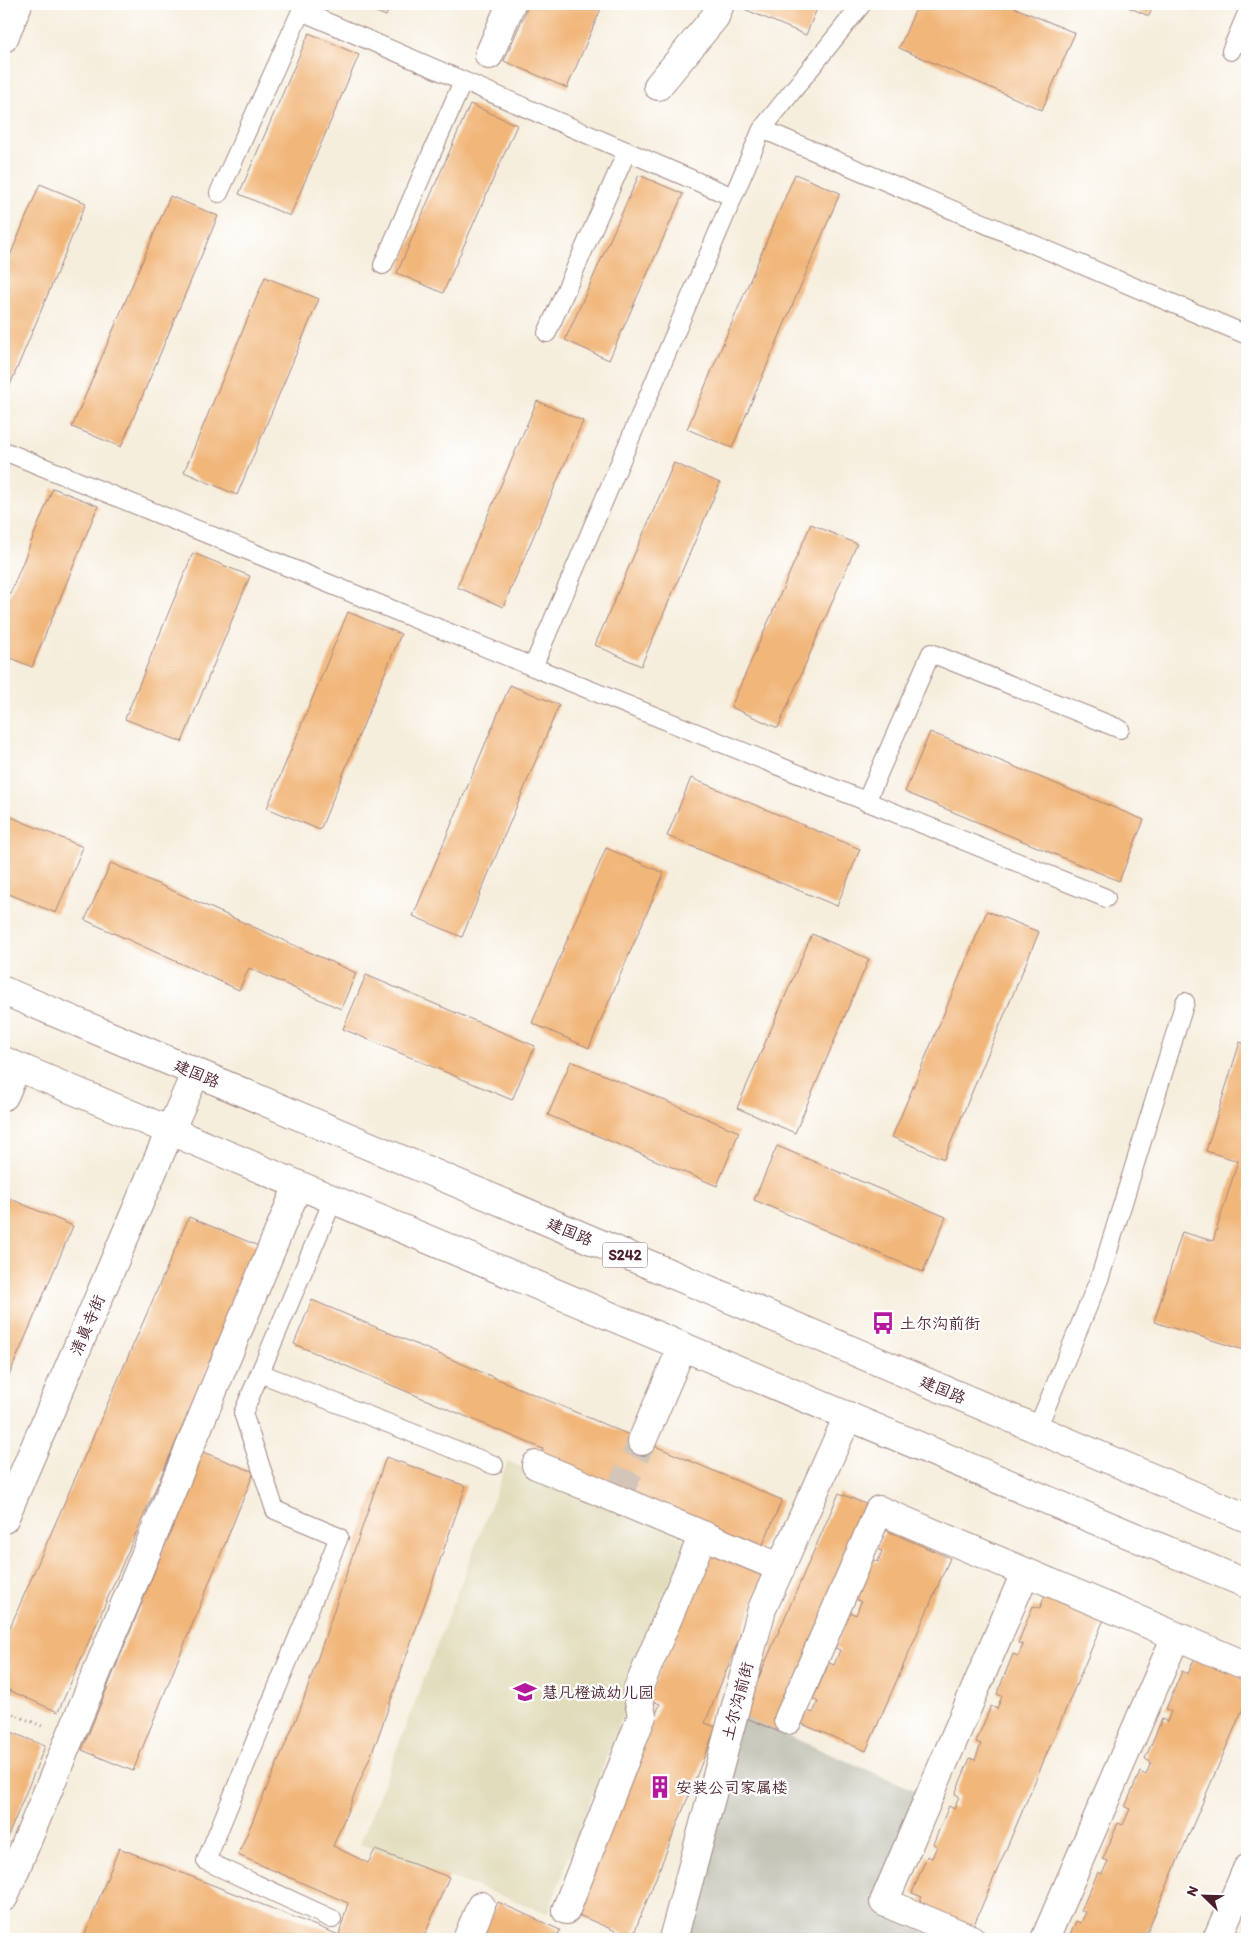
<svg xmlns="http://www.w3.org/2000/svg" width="1251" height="1943" viewBox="0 0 1251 1943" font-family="Itim,'LXGW WenKai TC',sans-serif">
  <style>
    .built { fill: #e1dcba }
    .industrial { fill: #c5c5b8 }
    .building { fill: #f1b679 }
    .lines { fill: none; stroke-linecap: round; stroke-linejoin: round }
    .street-tunnel { stroke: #d4c5b9; stroke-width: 28; stroke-dasharray: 28 14; stroke-linecap: butt }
    .lane-casing { stroke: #a08684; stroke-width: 20 }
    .street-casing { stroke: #a08684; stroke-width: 30 }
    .secondary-casing { stroke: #a08684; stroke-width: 30 }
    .primary-casing { stroke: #a08684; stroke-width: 30 }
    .path { stroke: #a08684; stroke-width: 3; stroke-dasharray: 1 4; stroke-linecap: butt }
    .lane { stroke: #fff; stroke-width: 18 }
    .street { stroke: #fff; stroke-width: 28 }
    .secondary { stroke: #fff; stroke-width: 28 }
    .primary { stroke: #fff; stroke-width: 28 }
    .labels { text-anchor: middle; stroke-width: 4.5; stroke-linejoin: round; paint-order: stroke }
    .shield { fill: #fff; stroke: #80626b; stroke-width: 1 }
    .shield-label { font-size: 15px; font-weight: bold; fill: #4a1f2b }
    .street-label { font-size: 16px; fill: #4a1f2b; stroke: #fff }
    .poi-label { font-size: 16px; fill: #4a1f2b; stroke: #fff; text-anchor: start }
  </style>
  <rect width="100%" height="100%" fill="#fff"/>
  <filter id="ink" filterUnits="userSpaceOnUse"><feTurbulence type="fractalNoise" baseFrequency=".02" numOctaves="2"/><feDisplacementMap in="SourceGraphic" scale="10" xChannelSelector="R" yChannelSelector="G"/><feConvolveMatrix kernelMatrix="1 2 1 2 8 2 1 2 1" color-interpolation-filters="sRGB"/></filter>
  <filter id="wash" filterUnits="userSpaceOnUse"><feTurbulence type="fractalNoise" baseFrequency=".0096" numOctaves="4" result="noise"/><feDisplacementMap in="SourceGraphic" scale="20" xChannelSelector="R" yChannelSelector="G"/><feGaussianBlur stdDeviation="1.12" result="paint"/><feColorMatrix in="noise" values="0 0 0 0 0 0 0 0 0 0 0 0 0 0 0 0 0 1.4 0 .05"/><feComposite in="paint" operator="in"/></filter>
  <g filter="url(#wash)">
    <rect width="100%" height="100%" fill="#f6eedd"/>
    <path class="built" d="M508,1461L689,1540L548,1913L360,1844Z"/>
    <path class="industrial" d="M742,1716L924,1794L875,1910L924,1932L921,1939H686Z"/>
    <g id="blocks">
      <path class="building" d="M356,4H391L386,16Z
        M529,4H603L567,88L504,61Z
        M747,4H819L806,35L744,9Z
        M918,4H1006L1075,33L1042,110L899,48Z
        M1121,4H1154L1149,16Z
        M309,33L359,55L290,216L239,194Z
        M470,104L517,125L443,293L397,273Z
        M795,174L840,193L732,448L687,429Z
        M639,175L683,194L609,360L565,340Z
        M40,184L86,203L5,397L4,270Z
        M170,196L218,216L121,447L72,427Z
        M265,277L319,299L237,495L184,472Z
        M537,401L583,421L503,607L457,587Z
        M674,463L720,483L641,666L595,645Z
        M53,488L98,506L32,667L4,655V609Z
        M811,524L857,544L778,728L731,707Z
        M193,553L250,576L182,742L125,719Z
        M348,612L401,634L320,830L267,808Z
        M510,685L559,705L462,937L413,916Z
        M930,732L1144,820L1119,881L905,792Z
        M691,778L860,849L837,906L667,836Z
        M4,814L83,847L56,913L4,892Z
        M606,848L664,873L589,1048L532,1023Z
        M111,863L356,973L341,1009L249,968L239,990L85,920Z
        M987,911L1039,932L944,1159L892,1137Z
        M812,934L869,959L795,1133L737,1108Z
        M366,975L535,1046L512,1100L343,1029Z
        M1240,1042L1247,1045V1351L1154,1322L1182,1232L1213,1241L1238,1161L1206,1151Z
        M571,1061L739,1132L717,1186L548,1115Z
        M777,1146L946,1217L923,1272L754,1200Z
        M4,1196L73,1226L4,1387Z
        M189,1217L261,1247L58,1712L4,1688V1641Z
        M312,1300L782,1500L758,1556L538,1462L543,1449L294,1344Z
        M203,1452L254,1472L133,1771L82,1750Z
        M386,1457L466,1486L377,1740L333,1846L368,1863L375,1850L449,1877L423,1939H89L84,1937L119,1848L339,1935L348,1903L238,1855L300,1710Z
        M839,1493L875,1508L779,1732L742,1716Z
        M885,1530L950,1558L866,1751L802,1724L808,1711L813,1713L818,1702L813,1699L829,1663L834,1665L840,1650L835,1648L850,1612L856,1615L861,1602L856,1599L873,1560L878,1562L882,1551L877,1549Z
        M711,1545L768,1568L705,1723L716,1727L632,1938L576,1914L660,1704L648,1699Z
        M1046,1592L1105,1617L973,1927L919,1904L922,1897L912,1893L927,1856L932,1858L937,1846L933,1844L949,1806L954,1809L959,1796L955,1794L970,1758L975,1760L981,1744L976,1742L991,1706L997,1709L1002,1696L997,1694L1013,1654L1018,1656L1023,1645L1018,1643L1033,1606L1040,1608Z
        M1195,1657L1247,1679V1699L1144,1939H1068L1076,1921L1081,1923L1086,1912L1081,1910L1098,1872L1102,1874L1108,1861L1103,1859L1118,1823L1123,1825L1130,1809L1125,1807L1140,1772L1146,1775L1151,1762L1145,1759L1162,1719L1167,1722L1171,1711L1166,1709L1182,1671L1188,1674Z
        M4,1729L45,1746L4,1846Z
        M498,1902L560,1930L556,1939H481Z
        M1245,1932L1247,1933V1939H1241Z"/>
    </g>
  </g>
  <g filter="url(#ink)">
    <use href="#blocks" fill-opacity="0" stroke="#a08684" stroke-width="1"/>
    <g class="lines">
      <path class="street-tunnel" d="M618,1496L642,1441"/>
      <defs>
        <path id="lane" d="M1231,51L1247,13
          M762,129L862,4
          M219,193L301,11L733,197
          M383,265L463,81
          M547,333L627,151
          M4,451L533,667L1106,898
          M533,667L762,129L1247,335
          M866,802L931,653L1120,729
          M260,1373L494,1465
          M1037,1429L1100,1277L1185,1002
          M332,1919L206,1861L339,1537L275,1510L243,1413L333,1200"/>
        <path id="street" d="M4,38L18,4
          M489,55L511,4
          M658,86L715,17L720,4
          M4,1096L17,1067
          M642,1441L682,1347
          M536,1465L781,1568
          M788,1720L879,1510L1247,1666
          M4,1897L298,1185
          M566,1910L642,1716L637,1691L703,1535
          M467,1939L481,1906
          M673,1939L762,1609L848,1416
          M971,1939L884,1902L1025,1573
          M1045,1939L1176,1636
          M1217,1939L1247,1869"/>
        <path id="secondary" d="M4,1519L170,1131"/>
        <path id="primary" d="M4,991L1247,1518
          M4,1061L1247,1584
          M170,1131L196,1072"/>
      </defs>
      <use href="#lane" class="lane-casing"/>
      <use href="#street" class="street-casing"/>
      <use href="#secondary" class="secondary-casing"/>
      <use href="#primary" class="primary-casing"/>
      <path class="path" d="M4,1710L42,1726"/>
      <use href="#lane" class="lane"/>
      <use href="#street" class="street"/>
      <use href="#secondary" class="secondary"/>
      <use href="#primary" class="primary"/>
    </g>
  </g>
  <defs>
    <symbol id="bus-bare" viewBox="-9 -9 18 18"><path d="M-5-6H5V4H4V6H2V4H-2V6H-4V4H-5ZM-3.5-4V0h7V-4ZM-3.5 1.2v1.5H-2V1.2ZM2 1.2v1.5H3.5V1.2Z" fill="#b5179e" stroke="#fff" stroke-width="2.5" paint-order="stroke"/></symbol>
    <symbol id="school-bare" viewBox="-9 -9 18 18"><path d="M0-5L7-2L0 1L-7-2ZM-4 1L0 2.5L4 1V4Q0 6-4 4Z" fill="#b5179e" stroke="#fff" stroke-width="2.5" paint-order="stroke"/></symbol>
    <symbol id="building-bare" viewBox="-9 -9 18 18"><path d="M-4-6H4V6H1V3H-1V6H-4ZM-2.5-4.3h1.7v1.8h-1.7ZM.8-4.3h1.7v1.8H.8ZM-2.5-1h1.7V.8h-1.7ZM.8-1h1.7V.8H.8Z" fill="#b5179e" stroke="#fff" stroke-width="2.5" paint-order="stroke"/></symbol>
  </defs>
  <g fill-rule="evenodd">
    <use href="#bus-bare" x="867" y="1307" width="32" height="32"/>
    <use href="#school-bare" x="509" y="1676" width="32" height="32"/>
    <use href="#building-bare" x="644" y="1771" width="32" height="32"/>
  </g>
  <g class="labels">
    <rect class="shield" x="602.5" y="1242.5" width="45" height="25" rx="4"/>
    <g class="shield-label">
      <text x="625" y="1260">S242</text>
    </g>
    <g class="street-label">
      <text transform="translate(197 1073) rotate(23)" y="6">建国路</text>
      <text transform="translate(570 1231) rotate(23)" y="6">建国路</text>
      <text transform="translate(87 1325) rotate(-67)" y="6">清真寺街</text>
      <text transform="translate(943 1389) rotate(23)" y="6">建国路</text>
      <text transform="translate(737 1701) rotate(-75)" y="6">土尔沟前街</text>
    </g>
    <g class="poi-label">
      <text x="900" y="1329">土尔沟前街</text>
      <text x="542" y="1698">慧凡橙诚幼儿园</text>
      <text x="676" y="1793">安装公司家属楼</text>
    </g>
  </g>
  <rect width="1251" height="1943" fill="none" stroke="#fff" stroke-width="20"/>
  <g transform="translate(1204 1896) rotate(293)" stroke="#ffffff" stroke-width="4" paint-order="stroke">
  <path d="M0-4L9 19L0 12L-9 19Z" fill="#4a1f2b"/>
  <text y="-8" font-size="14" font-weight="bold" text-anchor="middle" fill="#4a1f2b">N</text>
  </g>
</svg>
